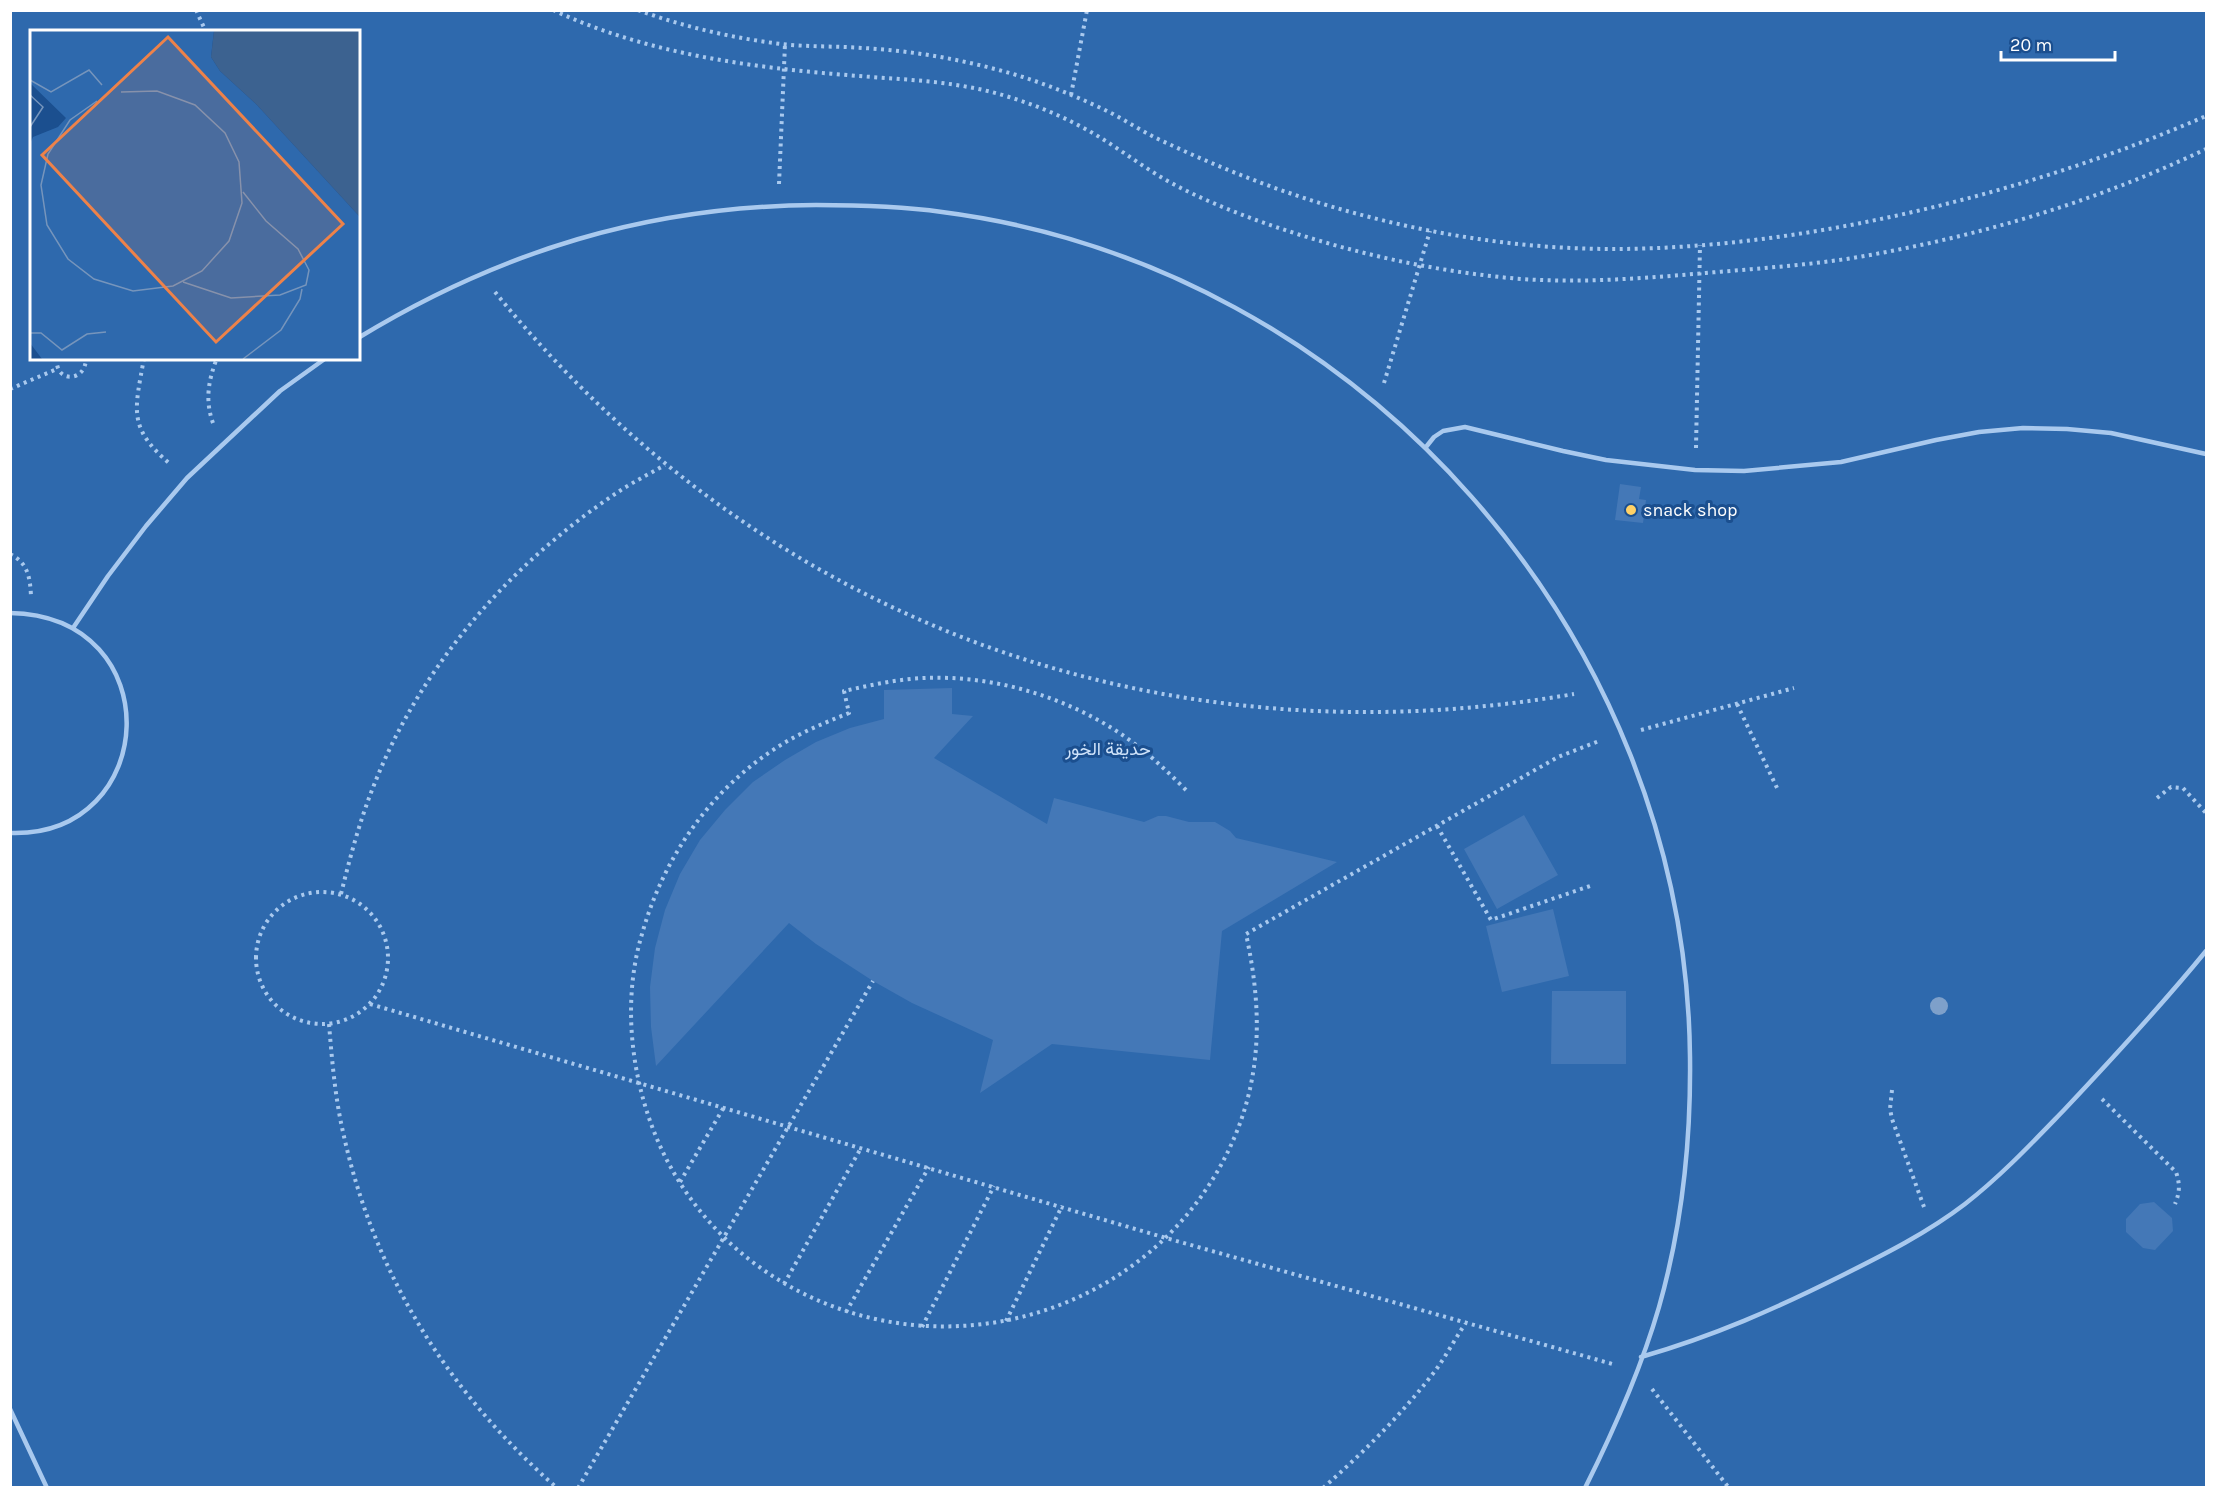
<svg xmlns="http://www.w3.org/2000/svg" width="2217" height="1498" viewBox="0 0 2217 1498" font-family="Karla,Vazirmatn,sans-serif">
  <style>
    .green { fill: #2e69ad; fill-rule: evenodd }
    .building { fill: #4478b7 }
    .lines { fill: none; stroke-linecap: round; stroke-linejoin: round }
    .path { stroke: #a9c9ee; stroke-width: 4; stroke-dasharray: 3 4.5; stroke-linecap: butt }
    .service { stroke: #a9c9ee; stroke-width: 4.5 }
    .tree { fill: #7ea0ca }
    .poi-dot { fill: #ffd166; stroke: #1b4f8f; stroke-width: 2 }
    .labels { text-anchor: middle; stroke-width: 6; stroke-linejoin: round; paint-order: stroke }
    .poi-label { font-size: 18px; fill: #fff; stroke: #1b4f8f; text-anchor: start }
    .park-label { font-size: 18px; fill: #cfe3fa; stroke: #1b4f8f }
    .inset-road { fill: none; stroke: #7695bc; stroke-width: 1.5 }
    .view { fill: #ee8249; fill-opacity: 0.15; stroke: #ee8249; stroke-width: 3 }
    .inset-edge { fill: none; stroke: #fff; stroke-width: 3 }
  </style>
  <rect width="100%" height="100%" fill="#1b4f8f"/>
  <path class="green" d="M10,11H2206V1487H11ZM32,32H358V358H32Z"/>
  <path class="building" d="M1620,484L1641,487L1639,499L1646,500L1643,523L1615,520Z
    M952,688V714L973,716L934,758L1047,824L1054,798L1144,822L1158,816H1166L1189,822H1215L1230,831L1236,838L1337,862L1222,931L1210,1060L1052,1044L980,1093L993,1040L912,1003L873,981L816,944L789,923L656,1066L651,1027L650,987L655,948L665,910L680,874L700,840L725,810L753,782L785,760L816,742L850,728L884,719V690Z
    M1524,815L1558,875L1497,909L1464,849Z
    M1553,909L1569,976L1502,992L1486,926Z
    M1552,991H1626V1064H1551Z
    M2154,1202L2172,1218L2173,1231L2155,1250L2143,1248L2126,1232V1219L2140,1204Z"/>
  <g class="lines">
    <path class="path" d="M196,10L206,32
      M553,10C645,53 746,67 847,75C902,80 956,80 1009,97C1039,106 1069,119 1096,135C1123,151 1148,171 1177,186C1202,199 1229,210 1256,220C1331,247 1411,267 1491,276C1563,285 1634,279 1706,273C1761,268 1816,265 1870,255C1987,234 2099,200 2206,149
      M638,10C684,27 733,38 781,44C808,47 836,46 863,48C917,51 971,61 1023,77C1054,87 1085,100 1113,114C1128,122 1142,131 1156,138C1217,167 1282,193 1347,211C1433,235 1523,249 1612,249C1806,249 2029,193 2206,116
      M1071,95L1087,10
      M779,184L785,44
      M495,292C762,621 1157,766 1574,694
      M57,358C54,383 86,383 86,358
      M144,358C135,410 127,427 170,464
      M1384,383L1430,231
      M10,389L57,369
      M213,423C205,401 208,381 217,358
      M1696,448L1700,245
      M10,554C28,563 30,577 31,596
      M1737,704L1778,790
      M1641,730L1794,688
      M1186,790C1166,770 1147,752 1124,736C1067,697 994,675 925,678C898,679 871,685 844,691L849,713C824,723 799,733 776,748C709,791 663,859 642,934C623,997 630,1069 653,1129C675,1187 715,1237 765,1271C928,1383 1158,1319 1235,1136C1263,1069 1261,1003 1246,934L1558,757L1599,741
      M2157,798L2171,787L2183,788L2206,813
      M1437,826L1491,920L1590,886
      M256 958a66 66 0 1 1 132 0a66 66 0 1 1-132 0Z
      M341,894C350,857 360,820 374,785C421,665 511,563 618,492C633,482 649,474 665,465
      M370,1004L1166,1238L1616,1365
      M329,1024C332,1060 335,1097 343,1132C374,1275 448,1392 557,1488
      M1892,1090L1890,1109L1892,1119L1924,1207
      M2102,1099L2176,1172C2180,1184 2180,1192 2175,1204
      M680,1182L724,1107
      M784,1284L861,1148
      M846,1312L929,1167
      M1006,1321L1062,1206
      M922,1327L994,1186
      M1652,1389L1729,1488
      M578,1488L873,981
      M1323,1488C1364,1452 1402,1414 1435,1371C1446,1356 1455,1339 1465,1324"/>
    <path class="service" d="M358,338C501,251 648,206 816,205C858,205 900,206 942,212C1361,266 1686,636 1690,1057C1691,1141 1682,1226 1659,1307C1641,1369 1614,1430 1585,1488
      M1426,447L1434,437L1443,431L1465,427L1563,451L1606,460L1695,470L1744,471L1841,462L1936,440L1979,432L2023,428L2067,429L2111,433L2206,454
      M10,613C171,616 160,838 10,833
      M73,628L108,576L146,526L187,478L280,391L326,358
      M1641,1357C1714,1336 1775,1309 1843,1275C1885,1254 1927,1233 1965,1204C2001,1176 2032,1143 2064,1110C2113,1058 2161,1006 2206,951
      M10,1409L47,1488"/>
  </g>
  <circle class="tree" cx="1939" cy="1006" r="9"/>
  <circle class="poi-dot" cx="1631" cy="510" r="6"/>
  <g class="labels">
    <g class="poi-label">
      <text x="1643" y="516">snack shop</text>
    </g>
    <g class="park-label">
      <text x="1108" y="755">حديقة الخور</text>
    </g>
  </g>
  <g transform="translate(30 30)">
    <rect width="330" height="330" fill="#1b4f8f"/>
    <path d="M0,1H184L181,27L190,41L227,75L330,187V329H12L0,313V114L3,107L28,97L36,88L0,53Z" fill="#2e69ad"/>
    <path d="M184,1H330V187L227,75L190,41L181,27Z" fill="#3c6290"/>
    <path class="inset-road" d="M0,50L21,62L59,40L72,55M0,65L13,77L0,97M67,71L40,90L18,124L11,155L17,195L38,229L64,249L103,261L143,256L172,241L199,211L212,173L209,132L195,103L165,75L127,61L91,62M153,252L201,268L250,265L276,255L279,240L268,219L236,191L213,162M0,303H11L32,320L57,304L76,302M213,329L251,300L270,269L272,259"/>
    <path class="view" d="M138,7L313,194L186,312L12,125Z"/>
    <rect width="330" height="330" class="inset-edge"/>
  </g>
  <rect width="2217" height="1498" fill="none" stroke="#ffffff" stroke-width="24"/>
  <path d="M2001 51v9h114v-9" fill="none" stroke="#ffffff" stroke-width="3"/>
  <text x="2010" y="51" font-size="18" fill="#ffffff" stroke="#1b4f8f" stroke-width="4.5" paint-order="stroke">20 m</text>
</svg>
